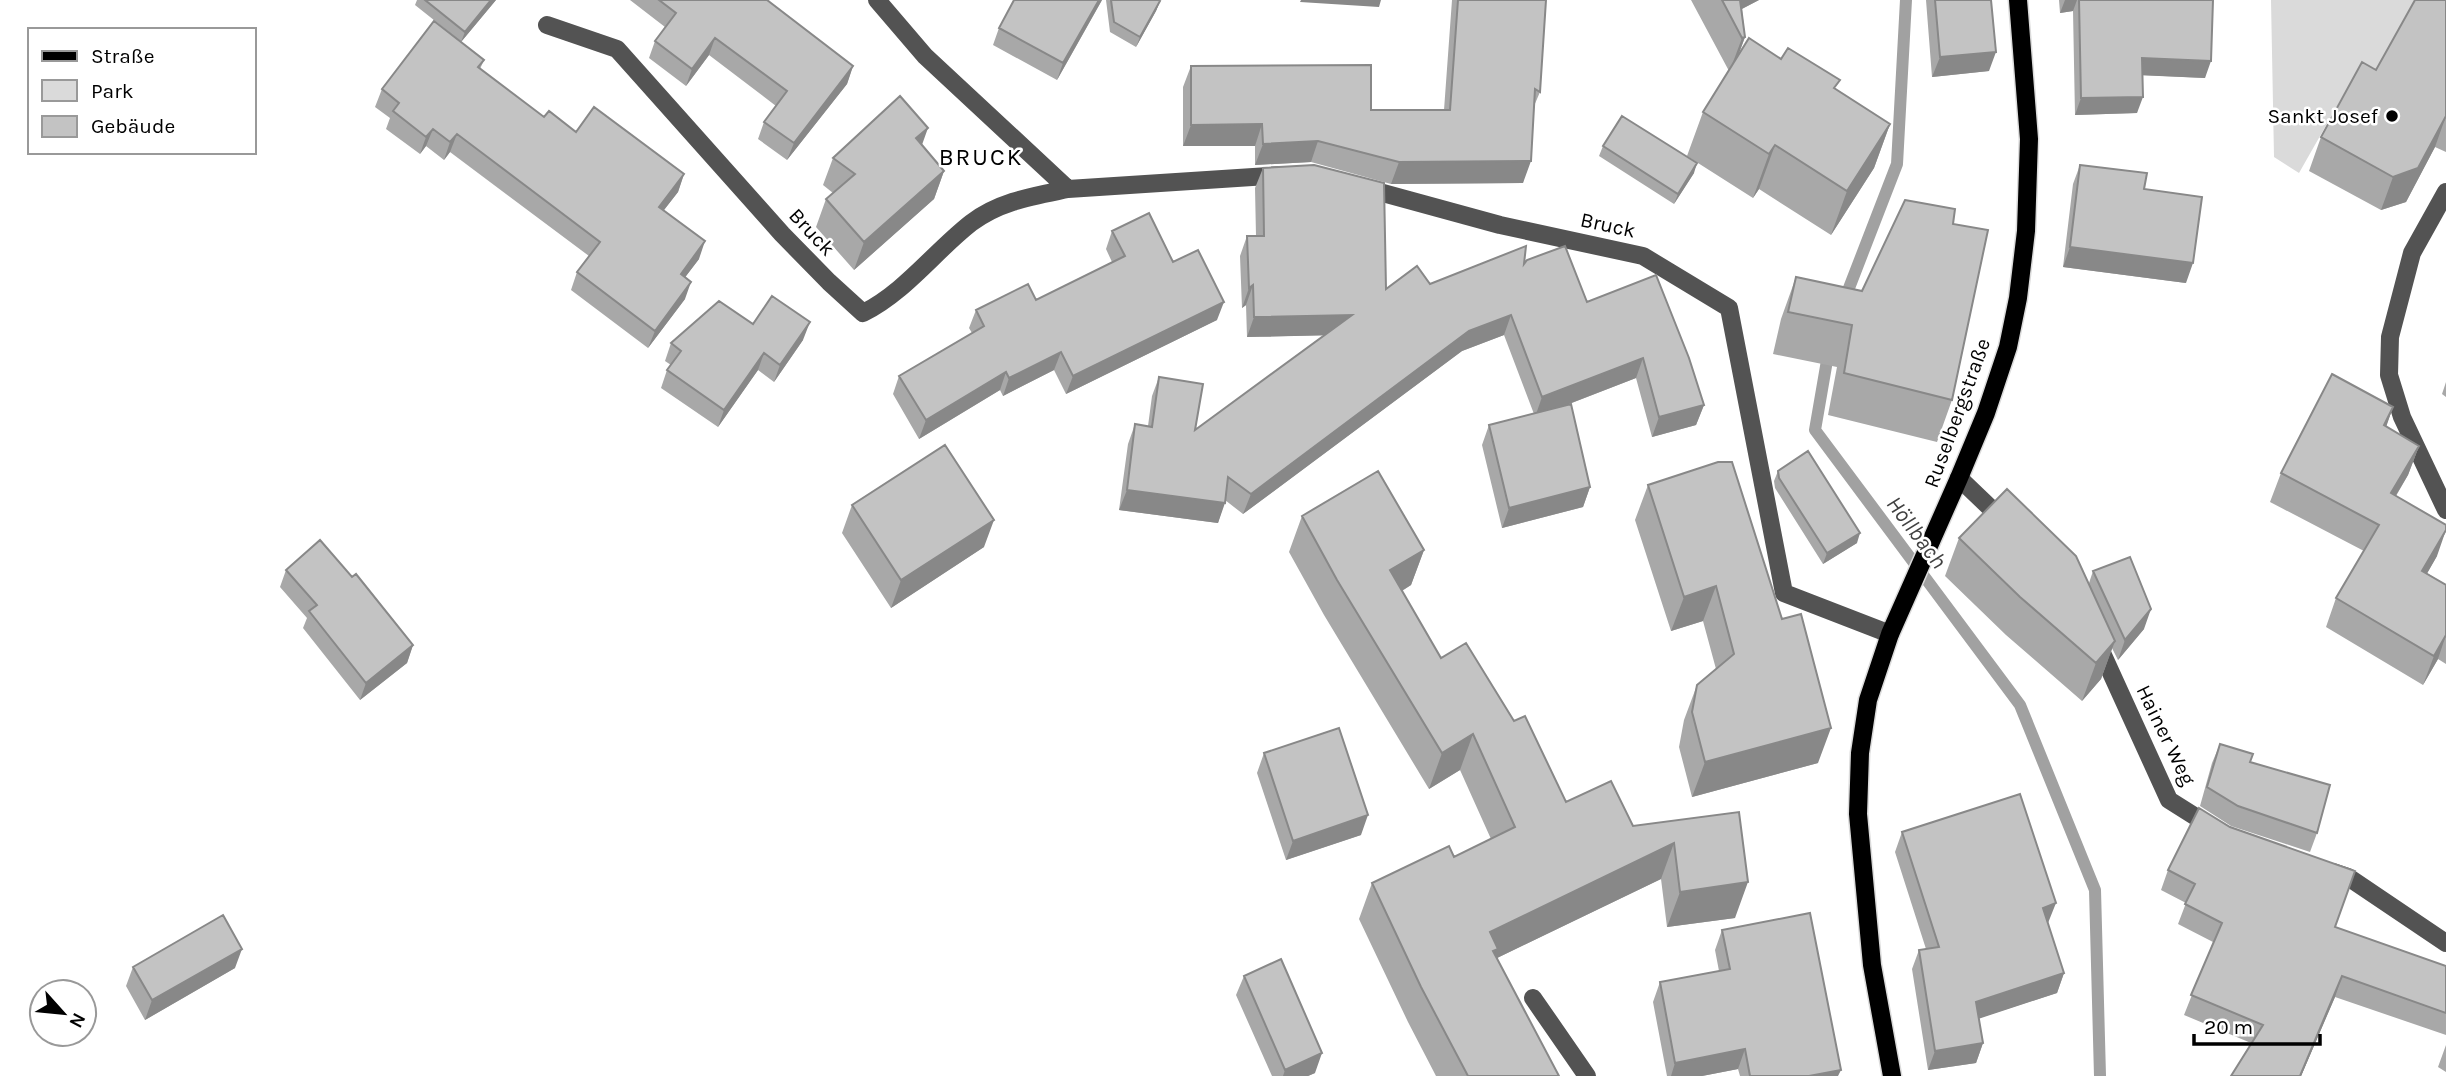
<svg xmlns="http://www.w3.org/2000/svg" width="2446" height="1076" viewBox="0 0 2446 1076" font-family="Karla,sans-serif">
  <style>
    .green { fill: #dadada }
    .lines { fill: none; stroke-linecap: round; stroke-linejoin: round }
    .stream { stroke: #a1a1a1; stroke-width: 12 }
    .major-casing { stroke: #dbdbdb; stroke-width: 21 }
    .minor { stroke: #535353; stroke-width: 18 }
    .major { stroke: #000; stroke-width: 18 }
    .wall { fill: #a8a8a8 }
    .shaded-wall { fill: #888 }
    .building { fill: #c3c3c3; stroke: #888; stroke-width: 2 }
    .poi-dot { fill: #000; stroke: #fff; stroke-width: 2.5 }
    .labels { text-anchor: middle; stroke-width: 5; stroke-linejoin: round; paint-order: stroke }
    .poi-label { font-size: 21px; fill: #000; stroke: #fff; text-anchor: end }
    .street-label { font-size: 21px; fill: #000; stroke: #fff }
    .water-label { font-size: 23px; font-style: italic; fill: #424242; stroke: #fff }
    .quarter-label { font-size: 24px; letter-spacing: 2px; fill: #000; stroke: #fff }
  </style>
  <rect width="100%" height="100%" fill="#fff"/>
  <path class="green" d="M2271,0H2416L2362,97L2345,92L2299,173L2274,157Z"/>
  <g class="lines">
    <path class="stream" d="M1844,301L1897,164L1906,0
      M1829,349L1815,430L2020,705L2095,890L2100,1076"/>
    <defs>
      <path id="major" d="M1892,1076L1872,965L1858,814L1860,753L1868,700L1890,634L1959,478L1986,413L2008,347L2018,298L2026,231L2029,139L2018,0"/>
    </defs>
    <use href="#major" class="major-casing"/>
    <path class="minor" d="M877,0L925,56L1068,189L1283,175
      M547,25L617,49L782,234L829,282L863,313C905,292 934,252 971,223C1000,201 1034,196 1068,189
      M1361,187L1500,225L1643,256L1729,308L1784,593L1890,634
      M2446,192L2412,253L2390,337L2389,375L2402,417L2446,510
      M1959,478L2005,522
      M2097,642L2169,800L2215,829
      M2333,872L2348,877L2446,943
      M1533,998L1587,1076"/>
    <use href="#major" class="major"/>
  </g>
  <path class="wall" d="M417,0H496L461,42L484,60L480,69L544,117L576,132L684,174L678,192L664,210L699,259L685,277V299L648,348L571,290L577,272L589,256L450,152L444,160L426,146L420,154L386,129L390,118L375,107L382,89L459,40L415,5Z
    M630,0H767L853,66L847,84L787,160L758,139L764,122L776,106L709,55L686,86L649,58L655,41L665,27Z
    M1102,0L1057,80L993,45L999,28Z
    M1106,0L1160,1L1156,11L1136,47L1110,32Z
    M1452,0H1546L1540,92L1534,106L1523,183L1391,184L1311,162L1255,165V146H1183V87L1191,66L1371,110H1444Z
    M1691,0H1759L1742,9L1745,37L1738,56L1781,59L1836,90L1890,124L1874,168L1831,235L1759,189L1753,198L1687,156L1703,112L1729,71Z
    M1926,0H1991L1989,71L1932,77Z
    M2059,0H2213L2205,78L2142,75L2137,113L2075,115L2073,11L2060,13Z
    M2446,0V152L2435,147L2406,202L2381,210L2309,171L2321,137L2376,70Z
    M922,145L944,171L934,199L854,270L816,227L826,199L833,193L823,185L833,158Z
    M1603,146L1694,173L1674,204L1599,156Z
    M2080,165L2186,283L2063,267L2073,184Z
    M1263,168L1386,289L1430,284L1524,264L1587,302L1704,405L1696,425L1652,437L1636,378L1564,406L1590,487L1583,507L1502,528L1482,445L1489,425L1534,414L1504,335L1462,351L1243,514L1225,500L1218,523L1119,510L1128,444L1135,424L1148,426L1152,396L1159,377L1195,430L1324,335L1247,337L1246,305L1242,308L1240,256L1247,236H1256L1255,188Z
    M1953,224L1952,400L1937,442L1828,415L1837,367L1773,354L1781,319L1796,277L1862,291Z
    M1112,231L1173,262L1217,320L1066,394L1054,370L1003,396L1000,390L919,439L893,394L899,376L972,333L969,328L976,310L1036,300L1112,262L1106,249Z
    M753,324L803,340L774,382L758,370L718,427L661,388L667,370L671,365L665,361L671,343Z
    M2446,382V397L2442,394Z
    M2393,407L2386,426L2419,446L2408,475L2396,496L2437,556L2427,573L2446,585V664L2438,659L2423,685L2326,627L2336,598L2364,551L2270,502L2281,473Z
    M1718,462L1818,763L1692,797L1679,747L1684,720L1697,685L1716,669L1703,621L1671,631L1635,520L1648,485Z
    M1778,471L1857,543L1823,564L1775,488L1774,481Z
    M852,505L984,547L891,608L842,533Z
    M1302,516L1424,550L1411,585L1402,591L1441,658L1514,721L1566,802L1633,826L1739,812L1735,918L1667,927L1661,879L1497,958L1559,1076H1436L1408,1022L1359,919L1372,883L1454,857L1491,839L1460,770L1429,789L1324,615L1289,552Z
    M1959,538L2089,583L2093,571L2144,629L2118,660L2112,648L2101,679L2082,701L2006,635L1945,576Z
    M286,570L413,645L407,663L360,700L303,628L307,618L280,587Z
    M2220,744L2250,762L2317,833L2310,852L2231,826L2200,806L2212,763Z
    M1264,753L1361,835L1286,860L1257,773Z
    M1902,832L2048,923L2064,973L2057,993L1979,1018L1983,1043L1976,1063L1928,1070L1912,969L1919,950L1926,949L1895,852Z
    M2168,870L2446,966V1035L2335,997L2301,1076H2231L2251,1043L2184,1015L2213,942L2178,924L2186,903L2161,890Z
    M1722,930L1838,1076H1740L1738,1069L1702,1076H1667L1653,1002L1660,982L1719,971L1715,950Z
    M133,967L235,968L145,1020L126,986Z
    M1244,976L1315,1073L1308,1076H1272L1236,995Z
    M2446,1045V1072L2438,1067Z"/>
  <path class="shaded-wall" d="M491,0H496L461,42L465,32Z
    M1099,0H1102L1057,80L1063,63Z
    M1301,0H1381L1379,7L1300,2Z
    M1732,0H1759L1730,15Z
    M2065,0H2077L2073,11L2060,13Z
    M1160,1L1156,11L1136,47L1140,37Z
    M1745,37L1732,72L1729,73L1742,38Z
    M715,38L709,55L686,86L692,69Z
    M1996,52L1989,71L1932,77L1940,57Z
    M2142,58L2211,61L2205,78L2136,75Z
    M853,66L847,84L787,160L794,143Z
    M2143,97L2137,113L2075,115L2081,98Z
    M2446,116L2435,147L2406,202L2381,210L2393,177Z
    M1262,124L1255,146H1183L1191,125Z
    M1890,124L1874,168L1831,235L1847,191Z
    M928,128L918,156L916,138Z
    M433,129L426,146L420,154L426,137Z
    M457,134L450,152L444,160L450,142Z
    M1318,141L1311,162L1255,165L1263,144Z
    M1775,145L1759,189L1753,198L1769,154Z
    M1531,161L1523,183L1391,184L1399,162Z
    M1697,163L1694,173L1674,204L1678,194Z
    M944,171L934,199L854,270L864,242Z
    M684,174L678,192L653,224L659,207Z
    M705,241L699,259L674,292L681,274Z
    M2070,247L2193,263L2186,283L2063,267Z
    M691,282L685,299L648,348L655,331Z
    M1253,285L1246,305L1242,308L1249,288Z
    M1224,302L1217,320L1066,394L1073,376Z
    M1352,315L1344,335L1247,337L1254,317Z
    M1511,315L1504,335L1462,351L1243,514L1251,494L1469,331Z
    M810,322L803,340L774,382L780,365Z
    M1061,352L1054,370L1003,396L1009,378Z
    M764,353L758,370L718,427L724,410Z
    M1643,358L1636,378L1535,417L1542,397Z
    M1006,372L1000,390L919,439L926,420Z
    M1704,405L1696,425L1652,437L1659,417Z
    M2393,407L2383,436L2384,425Z
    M2419,446L2408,475L2380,522L2391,493Z
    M1590,487L1583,507L1502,528L1509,508Z
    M1127,490L1225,503L1218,523L1119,510Z
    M994,520L984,547L891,608L901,580Z
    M2446,530L2437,556L2412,600L2422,571Z
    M1860,533L1857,543L1823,564L1827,553Z
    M1424,550L1411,585L1377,606L1390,570Z
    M1716,586L1703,621L1671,631L1684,597Z
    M2151,609L2144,629L2118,660L2125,640Z
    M2446,635L2438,659L2423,685L2434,656Z
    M2115,641L2101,679L2082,701L2096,663Z
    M413,645L407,663L360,700L366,683Z
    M1831,728L1818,763L1692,797L1705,762Z
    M1473,734L1460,770L1429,789L1442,753Z
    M1368,815L1361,835L1286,860L1293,841Z
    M1674,843L1661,879L1495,959L1490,932Z
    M1748,882L1735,918L1667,927L1680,892Z
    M2056,903L2048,923L2043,908Z
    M242,949L235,968L145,1020L152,1000Z
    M2064,973L2057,993L1969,1022L1976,1002Z
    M2342,976L2335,997L2301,1076H2300Z
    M1983,1043L1976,1063L1928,1070L1935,1051Z
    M1745,1049L1738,1069L1702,1076H1671L1675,1063Z
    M1322,1053L1315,1073L1308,1076H1283L1285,1070Z
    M1841,1070L1838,1076H1809Z"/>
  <path class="building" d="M425,0H491L465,32Z
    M659,0H767L853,66L794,143L764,122L787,91L715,38L692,69L655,41L676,13Z
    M1014,0H1099L1063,63L999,28Z
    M1111,0H1158L1160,1L1140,37L1114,22Z
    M1458,0H1546L1540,92L1535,89L1531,161L1399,162L1318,141L1263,144L1262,124L1191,125V66L1371,65V110H1450Z
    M1722,0H1740L1745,37L1742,38Z
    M1935,0H1991L1996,52L1940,57Z
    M2079,0H2213L2211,61L2142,58L2143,97L2081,98Z
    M2415,0H2446V116L2418,168L2393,177L2321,137L2362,62L2376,70Z
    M434,21L484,60L478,67L544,117L549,111L576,132L594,107L684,174L659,207L705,241L681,274L691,282L655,331L577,272L600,242L457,134L450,142L433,129L426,137L393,111L399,103L382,89Z
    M1749,38L1781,59L1788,48L1840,80L1834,88L1890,124L1847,191L1775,145L1769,154L1703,112Z
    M900,96L928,128L916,138L944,171L864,242L826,199L855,174L833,158Z
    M1622,116L1697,163L1678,194L1603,146Z
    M1314,165L1384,183L1386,289L1417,266L1430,284L1526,246L1524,264L1527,260L1565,246L1587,302L1656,275L1689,358L1704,405L1659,417L1643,358L1542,397L1511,315L1469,331L1251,494L1228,477L1225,503L1127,490L1135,424L1152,427L1159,377L1203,384L1195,430L1352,315L1254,317L1253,285L1249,288L1247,236H1264L1263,168Z
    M2080,165L2147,173L2144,189L2202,197L2193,263L2070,247Z
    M1905,200L1955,209L1953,224L1988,230L1952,400L1844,373L1852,325L1788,312L1796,277L1862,291Z
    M1149,213L1173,262L1198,250L1224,302L1073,376L1061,352L1009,378L1006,372L926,420L899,376L984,326L976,310L1028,284L1036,300L1125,256L1112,231Z
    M772,296L810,322L780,365L764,353L724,410L667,370L681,351L671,343L719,301L753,324Z
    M2332,374L2393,407L2384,425L2419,446L2391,493L2446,525V530L2422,571L2446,585V635L2434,656L2336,598L2379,525L2281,473Z
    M1571,404L1590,487L1509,508L1489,425Z
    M945,445L994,520L901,580L852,505Z
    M1808,451L1860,533L1827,553L1779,478L1778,471Z
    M1718,462H1732L1782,619L1801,614L1831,728L1705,762L1692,712L1697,685L1734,654L1716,586L1684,597L1648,485Z
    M1378,471L1424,550L1390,570L1441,658L1466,643L1514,721L1525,716L1566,802L1611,781L1633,826L1739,812L1748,882L1680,892L1674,843L1490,932L1498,949L1493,951L1559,1076H1468L1421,987L1372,883L1449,846L1454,857L1515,827L1473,734L1442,753L1337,580L1302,516Z
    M2007,489L2076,556L2115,641L2096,663L2020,597L1959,538Z
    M320,540L352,577L356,574L413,645L366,683L309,611L317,605L286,570Z
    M2130,557L2151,609L2125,640L2093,571Z
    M1339,728L1368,815L1293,841L1264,753Z
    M2220,744L2253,754L2250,762L2330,785L2317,833L2238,806L2207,787Z
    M2020,794L2056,903L2043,908L2064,973L1976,1002L1983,1043L1935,1051L1919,950L1939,947L1902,832Z
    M2199,808L2230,827L2355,871L2335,927L2446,966V1013L2342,976L2300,1076H2231L2263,1025L2191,995L2222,923L2185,904L2195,884L2168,870Z
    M1810,913L1841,1070L1809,1076H1750L1745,1049L1675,1063L1660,982L1730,969L1722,930Z
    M223,915L242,949L152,1000L133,967Z
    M1281,959L1322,1053L1285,1070L1244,976Z"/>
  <circle class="poi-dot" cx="2392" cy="116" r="7"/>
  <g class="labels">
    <g class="poi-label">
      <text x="2378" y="123">Sankt Josef</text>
    </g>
    <g class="street-label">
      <text transform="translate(1608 225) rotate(12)" y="7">Bruck</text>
      <text transform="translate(812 232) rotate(47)" y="7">Bruck</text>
      <text transform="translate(1957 413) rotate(-70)" y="7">Ruselbergstraße</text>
      <text transform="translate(2166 735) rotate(64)" y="7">Hainer Weg</text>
    </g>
    <g class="water-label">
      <text transform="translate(1917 532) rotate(53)" y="8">Höllbach</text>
    </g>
    <g class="quarter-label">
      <text x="981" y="165">BRUCK</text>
    </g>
  </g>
  <rect x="28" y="28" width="228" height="126" fill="#ffffff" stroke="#999999" stroke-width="2"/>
  <rect x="42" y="51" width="35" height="10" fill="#000000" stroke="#999999" stroke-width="2"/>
  <text x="91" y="63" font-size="21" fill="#000000">Straße</text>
  <rect x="42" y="80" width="35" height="21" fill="#dadada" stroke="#999999" stroke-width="2"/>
  <text x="91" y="98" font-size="21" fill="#000000">Park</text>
  <rect x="42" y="116" width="35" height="21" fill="#c3c3c3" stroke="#999999" stroke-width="2"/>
  <text x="91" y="133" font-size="21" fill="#000000">Gebäude</text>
  <g transform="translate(63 1013) rotate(117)"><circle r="33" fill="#ffffff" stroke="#999999" stroke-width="2"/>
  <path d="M0-5L12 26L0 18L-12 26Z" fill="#000000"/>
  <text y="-10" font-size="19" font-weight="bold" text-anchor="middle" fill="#000000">N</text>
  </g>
  <path d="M2194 1034v10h126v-10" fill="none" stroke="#000000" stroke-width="3.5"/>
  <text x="2204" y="1034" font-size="21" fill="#000000" stroke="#ffffff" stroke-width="5" paint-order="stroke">20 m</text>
</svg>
